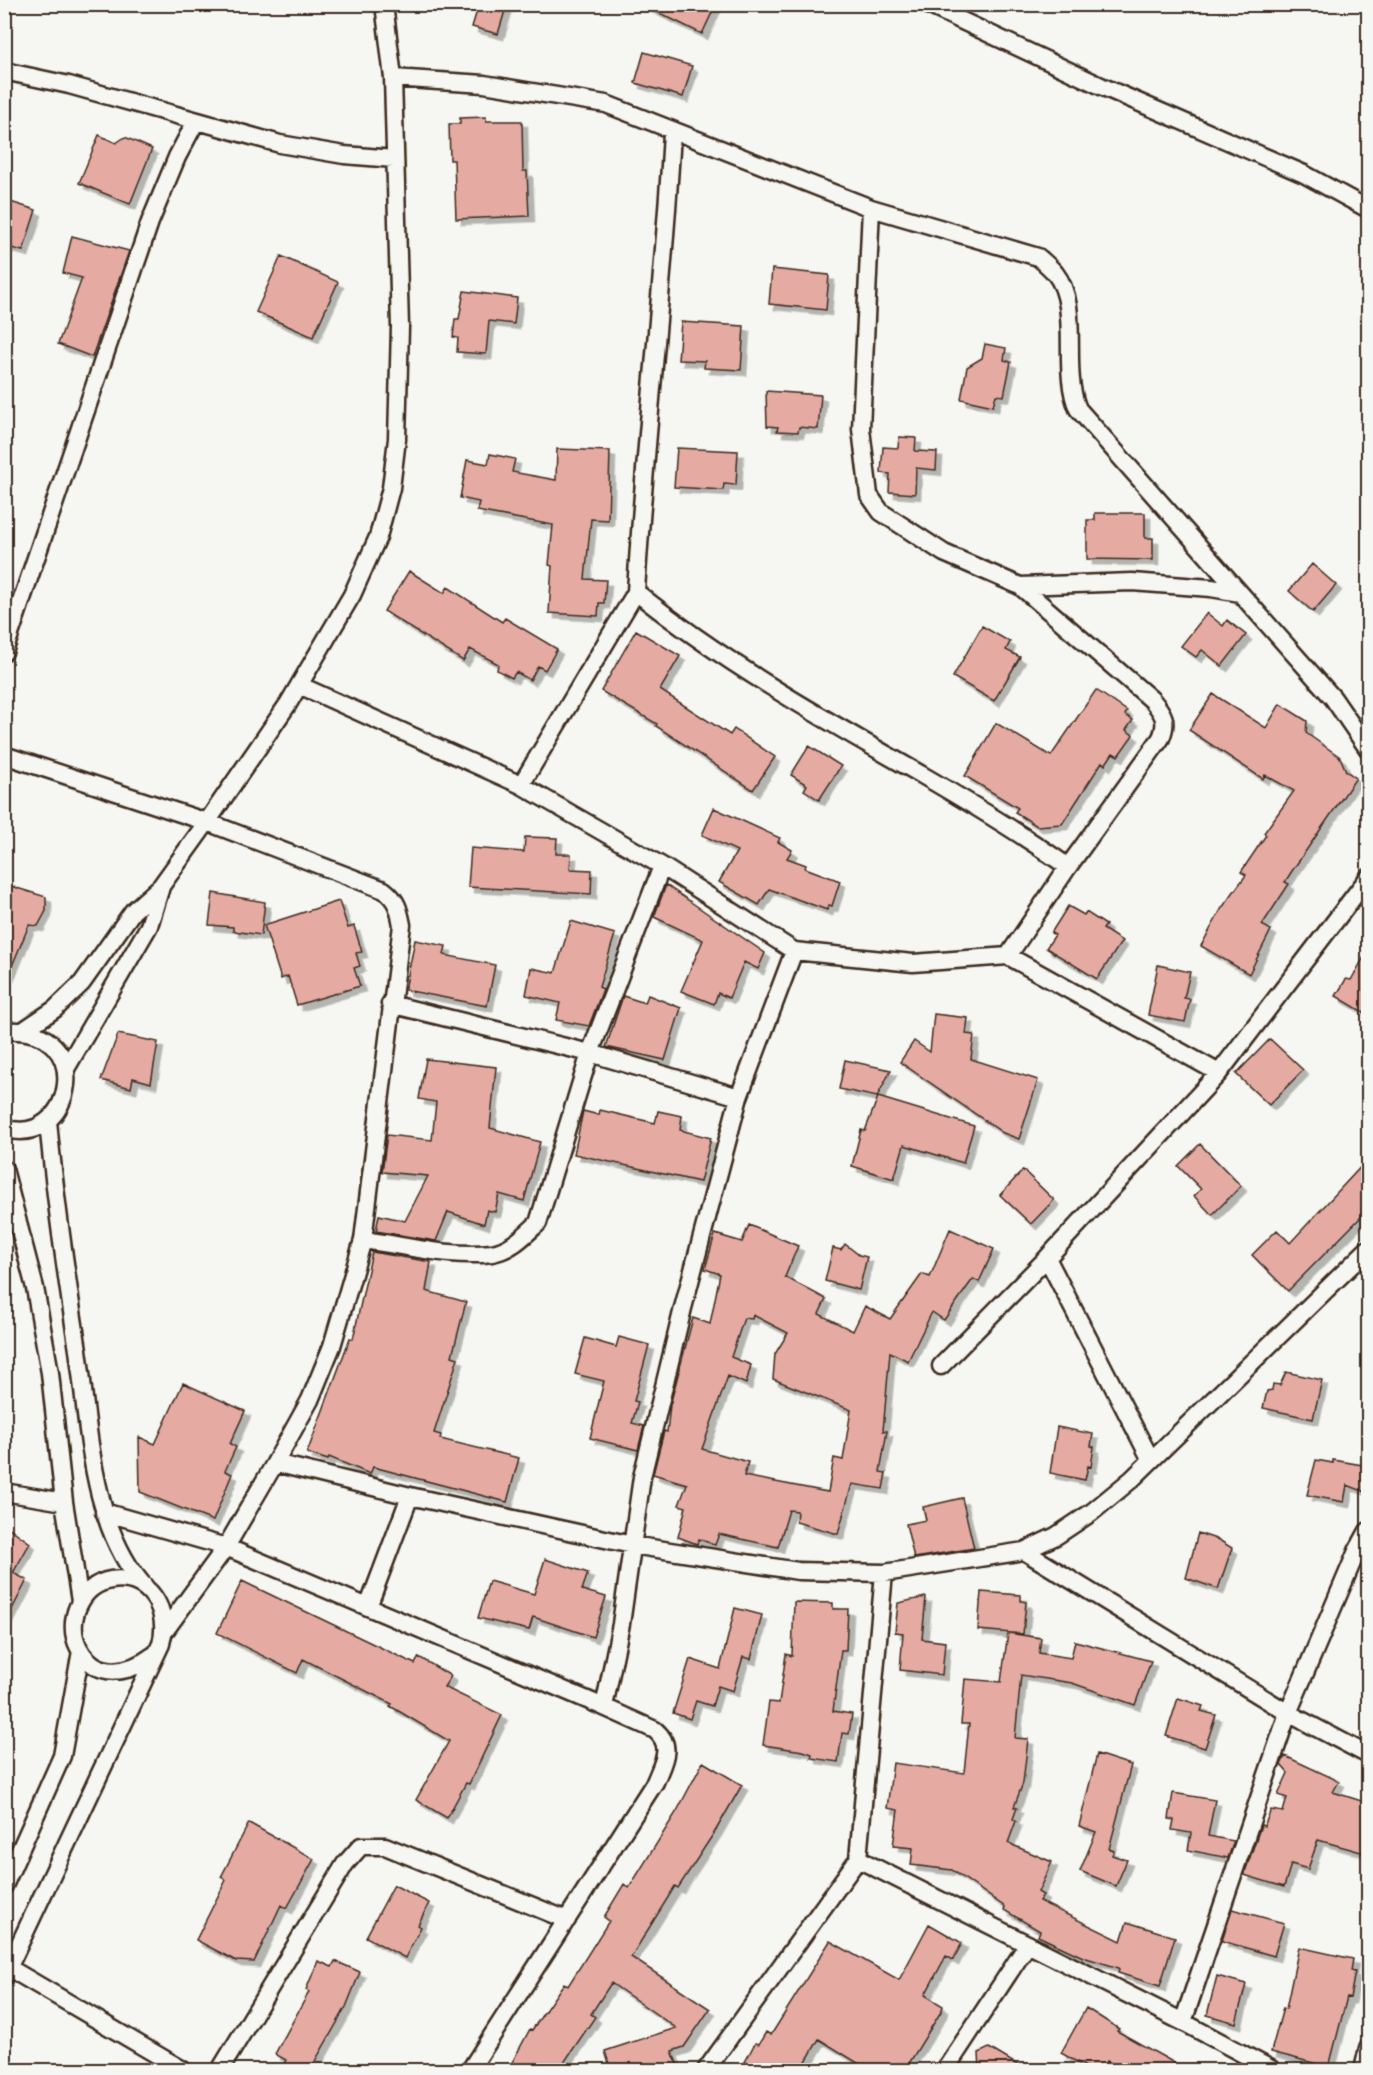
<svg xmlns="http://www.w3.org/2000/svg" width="1373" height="2075" viewBox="0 0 1373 2075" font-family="Mali,sans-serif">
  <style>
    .building { fill: #e5aba2; stroke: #3b2a1e; stroke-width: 1.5; fill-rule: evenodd; filter: url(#shadow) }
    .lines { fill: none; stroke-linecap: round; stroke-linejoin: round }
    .street-casing { stroke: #3b2a1e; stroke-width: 21 }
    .street { stroke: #f6f6f2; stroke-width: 16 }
  </style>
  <defs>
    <filter id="shadow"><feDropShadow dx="5.5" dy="5.5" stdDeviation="0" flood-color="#0004"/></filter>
  </defs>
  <rect width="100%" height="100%" fill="#f6f6f2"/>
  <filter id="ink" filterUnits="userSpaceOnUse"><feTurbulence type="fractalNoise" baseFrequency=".0167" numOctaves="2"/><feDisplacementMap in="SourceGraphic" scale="12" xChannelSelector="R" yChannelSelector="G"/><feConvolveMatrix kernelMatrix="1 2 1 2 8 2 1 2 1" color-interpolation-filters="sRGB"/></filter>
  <g filter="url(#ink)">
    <path class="building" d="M479,4H507L498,34L472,27Z
      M641,4H716L702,34Z
      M644,52L692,66L683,97L635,83Z
      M486,117V121H522L523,171H527L529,216L456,219L454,160H450L449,124H460V118Z
      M99,135L116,143L125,137L152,149L130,204L79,183Z
      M4,200L36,210L23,251L4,246Z
      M72,236L129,251L92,357L58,344L82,278L63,273Z
      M281,256L338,282L313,337L256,312Z
      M772,269L829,275L826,310L769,304Z
      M464,291L517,298L514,324L489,321L486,354L457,352L458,338L453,337L455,319H459Z
      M681,322L744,326L741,370L704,368L705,361L678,360Z
      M985,344L1006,348L1004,360L1011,362L1004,396L996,395L993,406L961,399L967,367L982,358Z
      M766,391L821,395L818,429L799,427L798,432L777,431L778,427L767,426Z
      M899,437L916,438L915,451L937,452L936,470L916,468L915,494L889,492L890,474L881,473L883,447L898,448Z
      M677,448L738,451L736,485L724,484L723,490L674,487Z
      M557,449L610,451L608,520L591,519L585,579L606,580L604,603H599L598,616L549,613L552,566L549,565L553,525L477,511L479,502L460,498L467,460L488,464L490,454L515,459L512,472L556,480Z
      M1095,513H1145V538H1153V560L1087,559V520H1095Z
      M1312,564L1336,585L1313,612L1289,591Z
      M409,571L444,593L448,587L502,622L505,618L557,649L545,670L538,666L530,680L516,672L512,678L497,670L498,664L470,649L463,661L384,611Z
      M1207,613L1223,626L1227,620L1246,635L1222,666L1202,650L1196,657L1181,646Z
      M982,626L1010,642L1006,650L1020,657L994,701L953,677Z
      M636,630L680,656L660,690L730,735L734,729L775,757L753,790L656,726L657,724L601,691Z
      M1096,690L1127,711L1125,715L1133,720L1126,730L1133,735L1118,756L1113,753L1105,765L1102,762L1062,824L1037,826L1015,812L1018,808L965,776L996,723L1051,756Z
      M1213,694L1266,728L1280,704L1307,721L1306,733L1340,757L1346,771L1356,778L1292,871L1285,882L1289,884L1262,925L1271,930L1249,974L1201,946L1222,908L1246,875L1241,872L1266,835L1264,833L1294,791L1265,775L1263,779L1189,730Z
      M809,746L841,766L819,800L804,790L807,785L791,775Z
      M714,808L780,838L778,842L792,850L787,858L806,865L805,868L840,881L832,906L829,905L827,910L769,889L759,905L719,882L737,851L702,835Z
      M525,837L557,838L556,854H571L570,869L592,870L591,894L468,887L471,848L524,852Z
      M4,884L46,897V911L38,926L29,925L5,983Z
      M666,885L765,953L758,969L744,962L729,998L718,993L714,1004L681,991L703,940L654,917Z
      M213,893L265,902L261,935L233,931V927L209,925Z
      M339,901L348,928L354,926L362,952L356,953L360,966L354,968L360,986L297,1005L288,976L281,979L264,925Z
      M1068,906L1084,915L1086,912L1106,925L1103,929L1122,941L1097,979L1046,948L1055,935L1051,933Z
      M571,921L615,934L599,987L603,989L589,1026L556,1020L560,1003L526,995L531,968L555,973Z
      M415,940L446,946L444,955L495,965L487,1006L405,990Z
      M1368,950V1015L1336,996L1346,979L1351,980Z
      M1158,965L1190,972L1184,998L1190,999L1185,1022L1148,1015Z
      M648,995L681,1008L665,1060L606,1047L623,996L645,1003Z
      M934,1014L968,1018L966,1034L974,1035L971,1059L1038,1080L1019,1139L1003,1133L900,1062L914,1041L930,1052Z
      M118,1034L158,1042L151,1083L133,1078L131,1088L101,1080Z
      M1270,1039L1303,1070L1269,1105L1236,1074Z
      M426,1059L496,1067L490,1128L540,1142L524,1201L499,1194L495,1212L487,1210L484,1224L448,1212L436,1241L376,1231L379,1215L405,1221L428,1176L382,1172L387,1135L432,1140L436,1102L419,1099Z
      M845,1060L891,1070L877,1097L839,1089Z
      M878,1097L974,1126L963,1163L904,1145L894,1179L852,1166L861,1130L865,1131Z
      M600,1110L655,1123L658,1111L682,1116L680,1130L711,1138L700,1182L574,1154L583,1111L599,1115Z
      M1200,1144L1241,1186L1212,1215L1194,1196L1201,1189L1178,1166Z
      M1368,1159V1210L1288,1291L1252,1255L1277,1230L1290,1243Z
      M1023,1170L1054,1200L1031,1224L1000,1195Z
      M749,1225L798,1246L785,1277L826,1299L819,1314L853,1331L865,1306L890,1319L922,1274L930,1277L950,1229L994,1249L979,1282L973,1279L944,1320L932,1312L908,1361L890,1352L883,1431H887L880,1472L886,1473L883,1489L852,1484L838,1534L796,1522L797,1511L789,1510L778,1547L719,1534L715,1545L699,1539L697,1544L678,1537L686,1507L679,1505L687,1484L653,1474L664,1431L667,1432L670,1405L693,1318L710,1324L720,1274L705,1269L715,1234L742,1242ZM753,1315L788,1333L775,1354L773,1379L851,1410L843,1460L834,1458L828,1492L744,1476L748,1462L702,1449L728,1376L746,1384L751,1365L731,1357L744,1318L752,1319Z
      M845,1244L859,1255L867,1257L859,1290L825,1281L833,1248L841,1250Z
      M372,1252L431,1262L426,1291L466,1302L452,1356L458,1358L434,1433L441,1435L440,1439L519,1458L507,1502L373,1467L370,1474L329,1457L328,1460L307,1453L350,1338L353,1339Z
      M619,1337L649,1345L634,1401L638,1402L632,1423L644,1426L638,1450L590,1438L604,1381L575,1374L585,1338L616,1347Z
      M1286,1372L1322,1380L1313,1419L1263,1408L1267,1391L1272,1390L1273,1384L1280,1385Z
      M183,1383L245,1411L230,1444L236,1447L225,1471L232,1474L213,1521L140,1492L139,1437L155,1444Z
      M1057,1427L1093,1434L1091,1446L1094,1447L1091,1467L1088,1466L1085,1480L1050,1473Z
      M1316,1460L1333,1463V1460L1368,1466V1493L1347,1485L1344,1502L1307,1495Z
      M962,1498L974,1548L914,1558L906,1524L926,1520L923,1507Z
      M4,1524L30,1543L13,1573L27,1580L4,1625Z
      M1198,1533L1219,1540L1232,1548L1218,1589L1186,1578Z
      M545,1559L588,1573L582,1590L606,1597L593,1637L533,1617L529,1630L478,1618L489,1581L534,1594Z
      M242,1581L415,1664L419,1657L451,1676L444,1687L502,1715L469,1784L466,1783L447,1818L416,1800L449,1741L390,1706L392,1704L303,1659L297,1673L217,1633Z
      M981,1592L1021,1595V1601L1026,1602L1023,1634L978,1630Z
      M926,1597L922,1639L945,1642L942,1675L900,1670L903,1633L895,1632L898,1603Z
      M794,1602L833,1603V1609H848L846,1650H841L833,1711L852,1714L849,1734L842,1733L838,1762L811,1758L812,1754L803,1751L763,1745L769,1702L779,1703L786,1654L792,1656Z
      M735,1608L762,1615L751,1659L743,1657L733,1691L718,1686L712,1706L696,1701L690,1719L673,1713L690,1659L720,1669Z
      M1008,1633L1041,1638L1039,1653L1071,1658L1075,1641L1151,1661L1135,1705L1072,1683L1021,1675L1015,1738L1028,1739L1023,1783L1014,1807L1017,1808L1013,1819L1016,1821L1008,1843L1052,1862L1038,1892L1043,1895L1039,1901L1121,1941L1127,1922L1175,1937L1160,1986L1118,1973L1119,1968L1083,1957L1038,1936L1040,1931L1004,1910L1005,1907L952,1870L911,1865L913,1848L893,1846L898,1810L887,1808L893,1763L964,1773L969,1724H961L965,1679L1001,1682Z
      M1178,1698L1203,1706L1201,1711L1216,1715L1205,1748L1166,1736Z
      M1097,1754L1131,1765L1109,1849L1114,1851L1112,1855L1127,1860L1116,1886L1080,1871L1096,1832L1079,1826Z
      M1285,1756L1339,1781L1333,1792L1368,1803V1854L1318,1840L1308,1869L1291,1864L1284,1887L1244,1875L1261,1825L1264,1826L1271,1810L1283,1812L1287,1798L1278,1795L1288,1773L1281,1765Z
      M703,1762L742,1785L716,1830L678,1888L675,1886L631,1957L710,2009L684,2047L672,2051L678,2066L666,2070H611L605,2051L676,2028L611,1983L591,2014L595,2017L559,2070H508L530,2029L532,2030L564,1983L568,1986L609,1921L604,1917L624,1884L629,1888L677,1811Z
      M1173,1793L1215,1800L1208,1836L1234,1841L1228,1858L1188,1850L1191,1833L1172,1830L1174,1820L1169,1819Z
      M249,1823L314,1859L287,1908L281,1905L254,1962L236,1961L196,1940L226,1880L221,1877Z
      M394,1885L429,1903L418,1925L421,1927L405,1958L366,1937Z
      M1232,1909L1284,1923L1274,1956L1222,1941Z
      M929,1924L962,1943L953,1960L946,1956L925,1995L943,2006L942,2010L905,2070H869L819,2039L801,2070H757L745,2062L755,2043L759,2044L766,2032L771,2035L830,1941L899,1980Z
      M1299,1947L1353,1959L1351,1971L1355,1972L1350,1998L1347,1997L1329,2067L1271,2052L1283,2008L1286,2009Z
      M318,1961L332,1967L335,1961L360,1972L346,2007L310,2070H296L284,2064L286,2060L275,2054L309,1992L306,1990Z
      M1217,1976L1246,1984L1236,2023L1207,2015Z
      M1086,2008L1119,2029L1117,2031L1187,2070H1125L1107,2061L1101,2070H1091L1061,2053Z
      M989,2048L1026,2070H980L979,2053Z"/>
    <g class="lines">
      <defs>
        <path id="street" d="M926,4L1101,86L1304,174L1368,209
          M4,71L69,85L280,144L344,155L394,159
          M393,78L484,84L606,104L871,208L861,429L869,495L881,512L944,553L1020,586L1152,700C1164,714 1168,721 1161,738L1068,867L1008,956
          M672,132C664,285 645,438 636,592C724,663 824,719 922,775C972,804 1021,833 1068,867
          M871,208L1038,257C1044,262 1050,267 1055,273C1082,307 1060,369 1078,409L1240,593
          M1020,586L1132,582L1211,588L1240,593L1333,698L1368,749
          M4,652L150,222L177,157L196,121
          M299,685L521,785L662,866L794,951L913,963L1008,956L1219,1073
          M4,755L207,822L384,890C397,900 399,909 402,925L363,1240L332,1346L310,1400L275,1463L226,1547L164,1632
          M521,785L636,592
          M390,1004L590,1053L739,1097
          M24,1030L55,1009L82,983L133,911L161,886L207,822L288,704L352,595L378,537L391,488L397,439L400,327L393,78L384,4
          M4,1031C100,1024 73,1151 4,1128
          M67,1067L149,926L161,887
          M48,1121C55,1198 66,1274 78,1350C89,1426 91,1528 145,1587
          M4,1169L35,1288L50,1373L64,1502L80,1601
          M363,1240C404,1245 451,1258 492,1253C511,1250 525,1235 538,1223L590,1053L662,866
          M1047,1258L1151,1460
          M941,1366L1047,1258L1219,1073L1368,878
          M275,1463L410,1496L632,1545L798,1571L884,1573L1024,1551L1056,1536L1092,1512L1132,1479L1368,1249
          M4,1492L64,1502
          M104,1512L226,1547L604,1707L655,1730C674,1746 663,1762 655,1782L470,2070
          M1024,1551L1288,1713L1368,1755
          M368,1607L410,1496
          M604,1707L621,1624L642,1477L683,1308L739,1097L794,951
          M858,1859L1183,2022L1273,2070
          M4,1886L62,1756L81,1651
          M9,1968L183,2070
          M4,1977L161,1644C170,1611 150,1574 111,1580C80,1585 65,1622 79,1648C97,1681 130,1673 154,1655
          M1183,2022L1288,1713L1357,1551L1368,1531
          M220,2070L345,1864L361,1846H385L567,1920
          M706,2070L858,1859L884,1573
          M945,2070L1028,1944
          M1363,2070L1368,2048"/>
      </defs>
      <use href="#street" class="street-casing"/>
      <use href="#street" class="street"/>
    </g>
  </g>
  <rect width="1373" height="2075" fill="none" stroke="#f6f6f2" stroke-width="24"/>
  <rect x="12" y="12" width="1349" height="2051" fill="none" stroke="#3b2a1e" stroke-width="2" filter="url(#ink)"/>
</svg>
